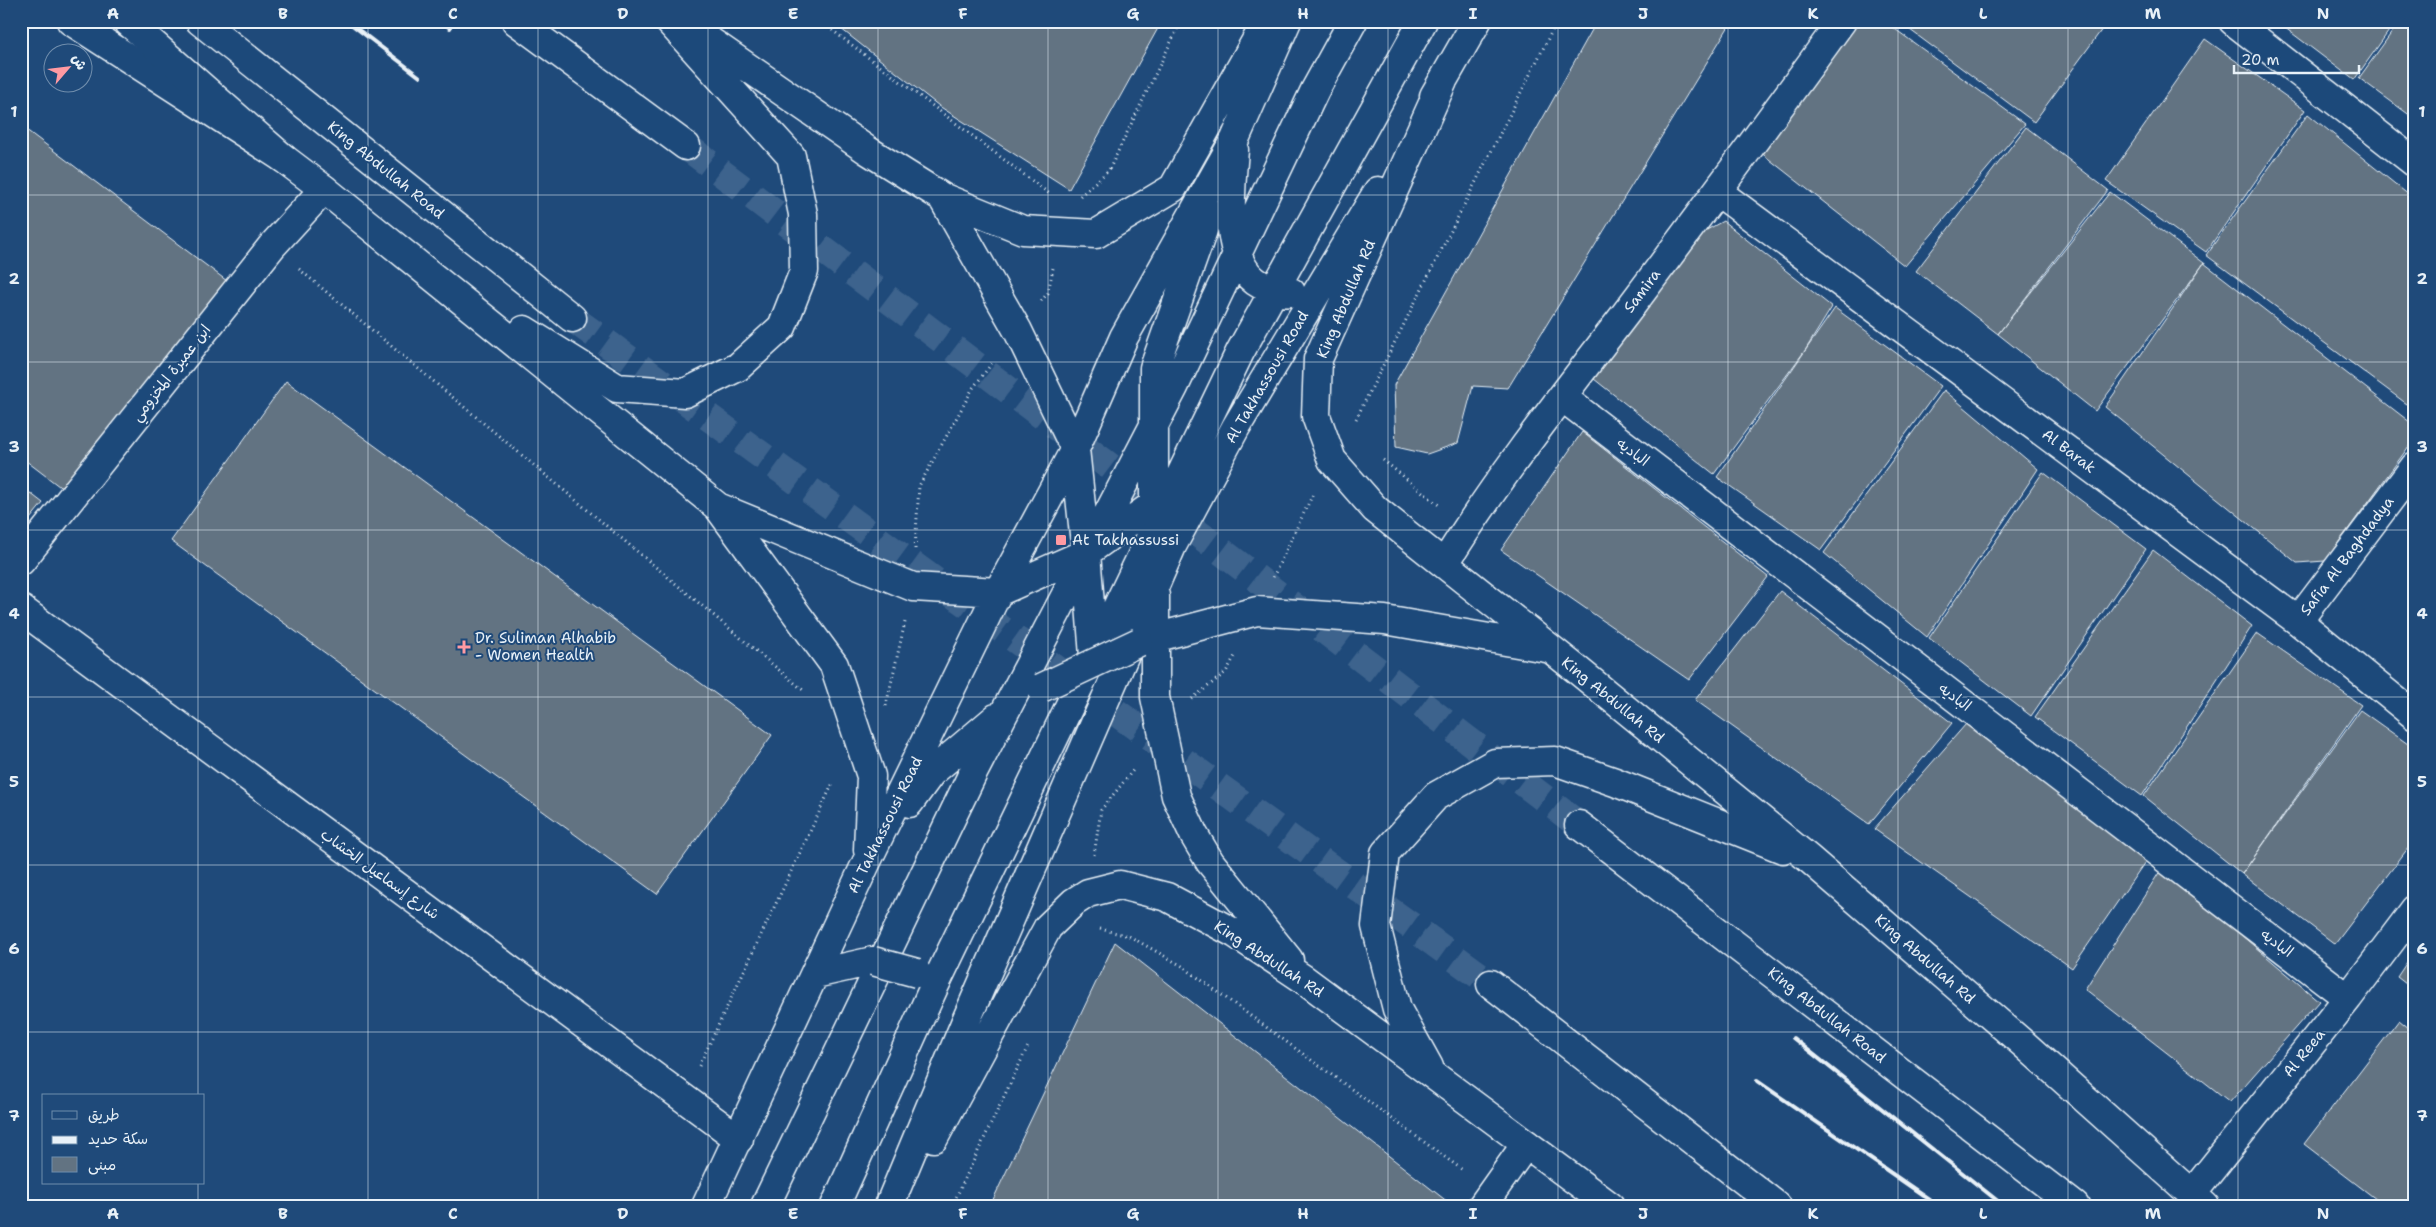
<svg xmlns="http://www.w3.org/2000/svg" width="2436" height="1227" viewBox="0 0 2436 1227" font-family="'Shantell Sans','Playpen Sans Arabic',sans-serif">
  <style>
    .building { fill: #627382; stroke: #e8f1f8 }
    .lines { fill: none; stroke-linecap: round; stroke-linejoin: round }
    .highway-tunnel { stroke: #3d638d; stroke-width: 28; stroke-dasharray: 28 14; stroke-linecap: butt }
    .minor-casing { stroke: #e8f1f8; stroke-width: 31 }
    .major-casing { stroke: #e8f1f8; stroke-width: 31 }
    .highway-casing { stroke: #e8f1f8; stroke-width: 31 }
    .path { stroke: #e8f1f8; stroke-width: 3; stroke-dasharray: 1 4; stroke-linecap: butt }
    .minor { stroke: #1f4a7a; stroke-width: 28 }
    .major { stroke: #1f4a7a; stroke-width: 28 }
    .highway { stroke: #1f4a7a; stroke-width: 28 }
    .rail { stroke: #e8f1f8; stroke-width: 4 }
    .major-bridge-casing { stroke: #e8f1f8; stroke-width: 31; stroke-linecap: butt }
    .major-bridge { stroke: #1f4a7a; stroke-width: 28 }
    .grid { fill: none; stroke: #e8f1f8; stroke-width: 1; stroke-opacity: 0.55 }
    .poi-dot { fill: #ff9aa2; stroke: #1f4a7a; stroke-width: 2 }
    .labels { text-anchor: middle; stroke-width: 4; stroke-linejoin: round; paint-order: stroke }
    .street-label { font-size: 15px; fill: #e8f1f8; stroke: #1f4a7a }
    .poi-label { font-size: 15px; fill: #e8f1f8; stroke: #1f4a7a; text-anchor: start }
    .neatline { fill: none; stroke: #e8f1f8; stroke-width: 2 }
    .grid-label { font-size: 16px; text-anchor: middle; font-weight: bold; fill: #e8f1f8 }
  </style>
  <rect width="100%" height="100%" fill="#1f4a7a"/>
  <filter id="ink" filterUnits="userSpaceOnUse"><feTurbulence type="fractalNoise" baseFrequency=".02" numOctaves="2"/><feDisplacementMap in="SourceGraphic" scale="10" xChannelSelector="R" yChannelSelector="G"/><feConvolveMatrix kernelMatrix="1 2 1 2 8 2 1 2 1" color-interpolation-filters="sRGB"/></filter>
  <g filter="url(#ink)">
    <path class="building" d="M831,21H1162L1069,189L939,106Z
      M1597,21H1732L1508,388L1473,386L1458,443L1427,454L1396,447L1394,385Z
      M1860,21H1884L2025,124L1905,266L1760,152Z
      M1898,21H2108L2034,122Z
      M2276,21H2396L2354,80Z
      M2400,21H2415V119L2359,78Z
      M2205,39L2305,110L2206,252L2106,181Z
      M2308,114L2415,200V410L2206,255Z
      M21,126L227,281L68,493L21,457Z
      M2026,127L2108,190L1998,334L1916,271Z
      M2110,192L2204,263L2095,411L1998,334Z
      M1723,221L1832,307L1806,349L1714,474L1594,379L1703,232Z
      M2204,263L2415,426V438L2325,561L2297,563L2105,407Z
      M1835,308L1941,386L1821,550L1717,477Z
      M286,381L772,735L657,894L171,541Z
      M1944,390L2038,469L1927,637L1824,553Z
      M1582,432L1768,577L1689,680L1501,550Z
      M2043,472L2146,549L2031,716L1929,638Z
      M21,486L43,503L21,530Z
      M2153,550L2252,626L2142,796L2035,717Z
      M1780,591L1952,723L1869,824L1695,700Z
      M2257,633L2361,705L2242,874L2144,796Z
      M2360,710L2415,749V839L2335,944L2242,874Z
      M1966,724L2147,859L2072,968L1874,829Z
      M2162,868L2319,1001L2230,1102L2085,989Z
      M1115,942L1453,1206H990Z
      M2415,950V991L2397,977Z
      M2399,1020L2415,1033V1206H2385L2304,1144Z"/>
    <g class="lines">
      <path class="highway-tunnel" d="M686,146L1212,544L1579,825
        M572,318L1491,984"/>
      <defs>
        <path id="minor" d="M2233,21L2415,163
          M1718,192L2298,621L2415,716
          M1562,397L2348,998
          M21,561L272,246L324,189
          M1445,563C1499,476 1564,394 1626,313C1699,216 1771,119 1842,21
          M21,609L739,1139
          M2298,621L2415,466
          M2191,1195L2348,998L2415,909
          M1482,1206L1526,1144"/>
        <path id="major" d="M71,21L283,158L324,189L718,507L834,665L871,776L868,850
          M688,26L867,150L942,197L1023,230L1096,234L1173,188L1267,21
          M1443,81L1318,359L1316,416L1332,460L1375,509L1575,668L1808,858L2026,1046L2205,1206
          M1434,96L1477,21
          M1234,150C1231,188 1220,270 1266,287C1275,290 1281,294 1291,292
          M942,197L1018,331L1075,449L1086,553L1094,656
          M524,330L617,388L685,393L738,367L782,327L804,271L803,214L791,156L669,21
          M718,507L913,587L998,592L1086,553L1164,497
          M1154,518V368L1209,213
          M1155,596V697L1176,796L1194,835L1210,862L1289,960
          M1139,642L1257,611L1385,620L1546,648
          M909,803L931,773L996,718
          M815,974L873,961
          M1429,1067L1397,1009L1376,926L1385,853L1436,796L1495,763L1555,761L1615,782L1783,849
          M934,1138L1048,927L1074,902L1088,893L1120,885L1167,897L1236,934L1305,980L1610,1206
          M706,1206L868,859L998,592L1075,449L1124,337L1235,139L1287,21
          M765,1206L973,773L1174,387L1315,90L1353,21
          M835,1206L934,987L1240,352L1423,21
          M889,1206L965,1023L1172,546L1236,427L1378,191"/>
        <path id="highway" d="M127,21L283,158
          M200,21L572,318
          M516,21L686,146
          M1579,825L2075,1206
          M1491,984L1777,1206
          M2191,1195L2203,1206"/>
      </defs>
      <use href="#minor" class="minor-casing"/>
      <use href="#major" class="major-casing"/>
      <use href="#highway" class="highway-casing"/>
      <path class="path" d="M820,21L1051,195
        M1080,196L1109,170L1181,21
        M299,269L803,690
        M1041,301L1048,293L1053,268
        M1356,419L1557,21
        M1383,460L1440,506
        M915,549L919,486L973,388L992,363
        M1273,577L1314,492
        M1192,699L1226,672L1236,654
        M886,706L905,622
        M1094,855L1101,810L1134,769
        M1100,929L1129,936L1182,966L1464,1171
        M699,1066L833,783
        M952,1206L1029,1044"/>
      <use href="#minor" class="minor"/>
      <use href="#major" class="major"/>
      <use href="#highway" class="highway"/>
      <path class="rail" d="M347,21L420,77
        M441,21L450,28
        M1793,1038L2004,1206
        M1757,1081L1939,1206"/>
      <defs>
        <path id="major-bridge" d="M1041,688L1139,642
          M873,961L917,973"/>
      </defs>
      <use href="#major-bridge" class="major-bridge-casing"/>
      <use href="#major-bridge" class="major-bridge"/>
    </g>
  </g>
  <path class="grid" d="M198,21V1096M368,21V1206M538,21V1206M708,21V1206M878,21V1206M1048,21V1206M1218,21V1206M1388,21V1206M1558,21V1206M1728,21V1206M1898,21V1206M2068,21V1206M2238,21V1206M21,195H2415M21,362H2415M21,530H2415M21,697H2415M21,865H2415M21,1032H2415M198,1183V1206"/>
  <g class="poi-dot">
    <rect x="1055" y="534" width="12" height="12" rx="2.5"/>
    <path d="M461.5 639.5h5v5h5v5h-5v5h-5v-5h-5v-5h5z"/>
  </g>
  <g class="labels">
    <g class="street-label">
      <text transform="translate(386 170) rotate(39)" y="5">King Abdullah Road</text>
      <text transform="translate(1642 291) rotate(-53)" y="5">Samira</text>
      <text transform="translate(1346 299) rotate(-67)" y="5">King Abdullah Rd</text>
      <text transform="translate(171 373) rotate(-52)" y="5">ابن عميرة المخزومي</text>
      <text transform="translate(1267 377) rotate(-60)" y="5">Al Takhassousi Road</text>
      <text transform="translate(2069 451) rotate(37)" y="5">Al Barak</text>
      <text transform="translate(1633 452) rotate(37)" y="5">الباديه</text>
      <text transform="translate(2347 556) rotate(-53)" y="5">Safia Al Baghdadya</text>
      <text transform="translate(1955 697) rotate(37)" y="5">الباديه</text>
      <text transform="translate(1613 700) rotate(39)" y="5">King Abdullah Rd</text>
      <text transform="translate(885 825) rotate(-64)" y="5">Al Takhassousi Road</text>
      <text transform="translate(380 874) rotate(36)" y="5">شارع إسماعيل الخشاب</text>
      <text transform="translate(2277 943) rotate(37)" y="5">الباديه</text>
      <text transform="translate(1269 959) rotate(33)" y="5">King Abdullah Rd</text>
      <text transform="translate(1925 959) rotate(41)" y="5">King Abdullah Rd</text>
      <text transform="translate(1827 1015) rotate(38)" y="5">King Abdullah Road</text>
      <text transform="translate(2304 1053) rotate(-51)" y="5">Al Reea</text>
    </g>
    <g class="poi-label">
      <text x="1072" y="545">At Takhassussi</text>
      <text x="475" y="643">Dr. Suliman Alhabib<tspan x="475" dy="17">- Women Health</tspan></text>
    </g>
  </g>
  <rect width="2436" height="1227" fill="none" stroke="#1f4a7a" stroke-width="55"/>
  <rect x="42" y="1094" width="162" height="90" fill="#1f4a7a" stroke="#6f8dac"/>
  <rect x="52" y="1111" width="25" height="8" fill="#1f4a7a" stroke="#6f8dac"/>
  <text x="88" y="1120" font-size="15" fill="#e8f1f8">طريق</text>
  <rect x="52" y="1136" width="25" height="8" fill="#e8f1f8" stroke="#6f8dac"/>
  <text x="88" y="1144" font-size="15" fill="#e8f1f8">سكة حديد</text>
  <rect x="52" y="1157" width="25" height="15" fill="#627382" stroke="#6f8dac"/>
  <text x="88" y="1170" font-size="15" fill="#e8f1f8">مبنى</text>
  <g transform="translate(68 68) rotate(62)"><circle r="24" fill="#1f4a7a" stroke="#6f8dac"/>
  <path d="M0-4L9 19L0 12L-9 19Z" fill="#ff9aa2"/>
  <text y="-8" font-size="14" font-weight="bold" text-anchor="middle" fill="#e8f1f8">ش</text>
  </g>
  <path d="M2234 65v8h125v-8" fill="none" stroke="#e8f1f8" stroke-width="2.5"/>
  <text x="2241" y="65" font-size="15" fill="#e8f1f8" stroke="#1f4a7a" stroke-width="4" paint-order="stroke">20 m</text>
  <rect x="28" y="28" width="2380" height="1172" class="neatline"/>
  <g class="grid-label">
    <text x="113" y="19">A</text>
    <text x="283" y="19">B</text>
    <text x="453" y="19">C</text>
    <text x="623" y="19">D</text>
    <text x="793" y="19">E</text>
    <text x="963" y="19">F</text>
    <text x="1133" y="19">G</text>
    <text x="1303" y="19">H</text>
    <text x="1473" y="19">I</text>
    <text x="1643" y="19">J</text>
    <text x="1813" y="19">K</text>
    <text x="1983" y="19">L</text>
    <text x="2153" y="19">M</text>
    <text x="2323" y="19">N</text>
    <text x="14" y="117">1</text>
    <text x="2422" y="117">1</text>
    <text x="14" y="284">2</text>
    <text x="2422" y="284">2</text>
    <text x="14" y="452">3</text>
    <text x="2422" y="452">3</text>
    <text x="14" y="619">4</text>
    <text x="2422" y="619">4</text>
    <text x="14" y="787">5</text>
    <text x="2422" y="787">5</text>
    <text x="14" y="954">6</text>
    <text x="2422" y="954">6</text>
    <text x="14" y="1121">7</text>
    <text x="2422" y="1121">7</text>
    <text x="113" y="1219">A</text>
    <text x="283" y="1219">B</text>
    <text x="453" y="1219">C</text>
    <text x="623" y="1219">D</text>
    <text x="793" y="1219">E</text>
    <text x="963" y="1219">F</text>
    <text x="1133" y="1219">G</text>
    <text x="1303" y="1219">H</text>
    <text x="1473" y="1219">I</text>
    <text x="1643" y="1219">J</text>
    <text x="1813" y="1219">K</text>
    <text x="1983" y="1219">L</text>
    <text x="2153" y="1219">M</text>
    <text x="2323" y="1219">N</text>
  </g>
</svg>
